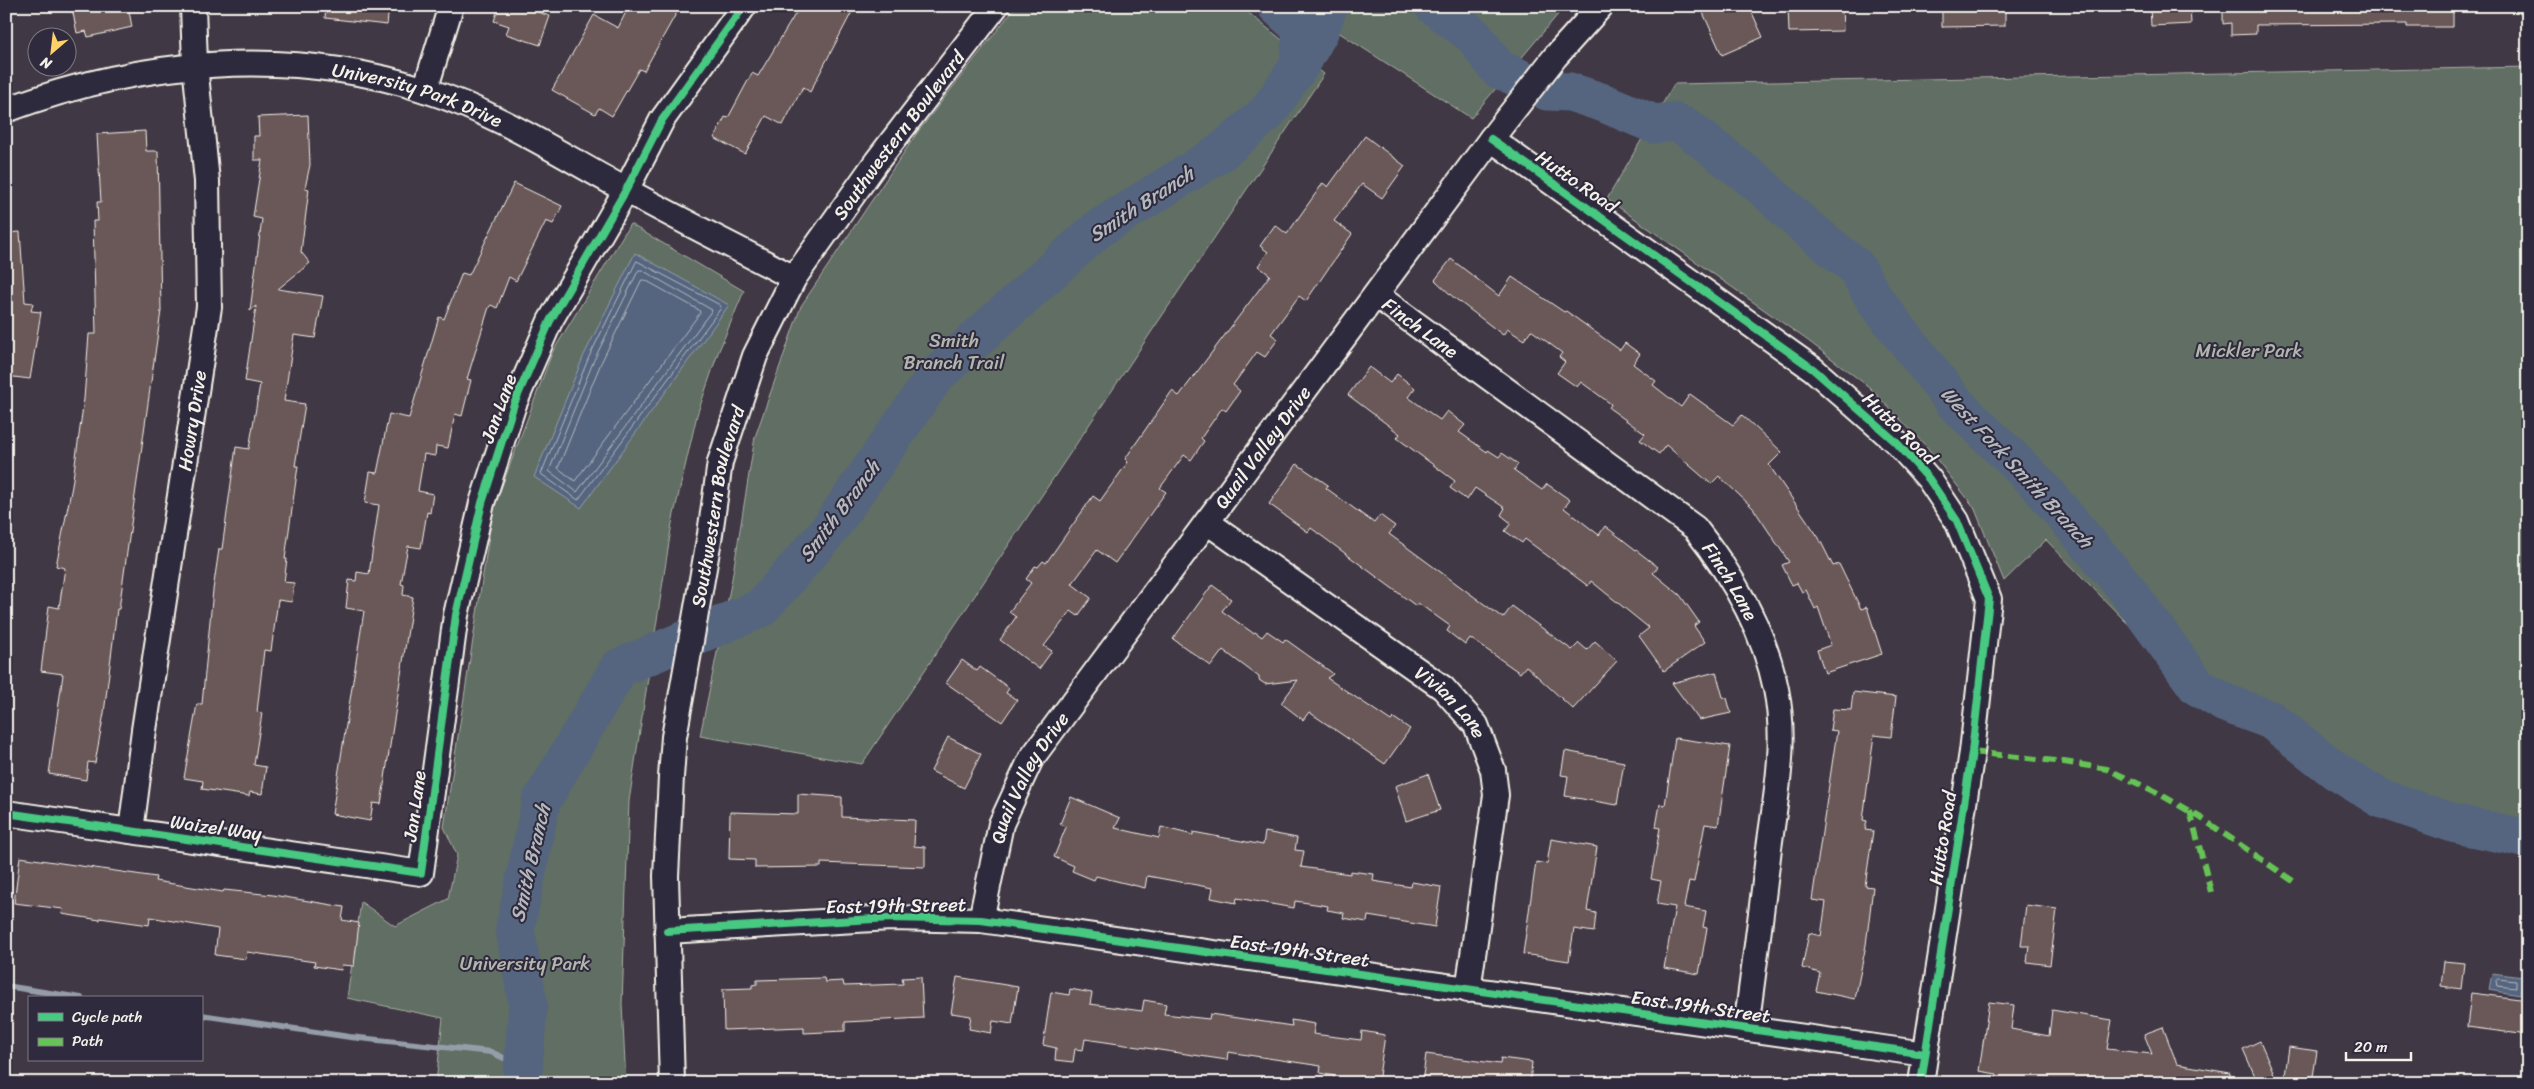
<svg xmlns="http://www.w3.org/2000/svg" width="2534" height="1089" viewBox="0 0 2534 1089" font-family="Sriracha,sans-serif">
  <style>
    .green { fill: #616e63; stroke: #aab0a6 }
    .water { fill: #55657f; stroke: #959da9 }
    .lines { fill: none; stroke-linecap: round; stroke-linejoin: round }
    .shore { stroke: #b4b9be; stroke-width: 1 }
    .stream { stroke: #959da9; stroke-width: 6 }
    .river { stroke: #55657f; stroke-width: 39 }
    .building { fill: #6a5958; stroke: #f4f1e8 }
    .minor-casing { stroke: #f4f1e8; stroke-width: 28 }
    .minor { stroke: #2f2a3d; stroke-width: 24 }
    .quiet { stroke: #66c356; stroke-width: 6; stroke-dasharray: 12 6; stroke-linecap: butt }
    .cycleway-casing { stroke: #2f2a3d; stroke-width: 11 }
    .cycleway { stroke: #46c982; stroke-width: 8 }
    .labels { text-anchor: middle; stroke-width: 4; stroke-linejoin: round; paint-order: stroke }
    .street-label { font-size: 19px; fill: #f4f1e8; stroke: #2f2a3d }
    .park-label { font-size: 19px; fill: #b2b6ac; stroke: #2f2a3d }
    .water-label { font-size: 20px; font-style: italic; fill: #b4b9be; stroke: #2f2a3d }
  </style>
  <rect width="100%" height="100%" fill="#413845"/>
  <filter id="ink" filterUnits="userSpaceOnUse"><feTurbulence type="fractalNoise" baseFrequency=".02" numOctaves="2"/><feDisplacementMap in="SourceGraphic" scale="10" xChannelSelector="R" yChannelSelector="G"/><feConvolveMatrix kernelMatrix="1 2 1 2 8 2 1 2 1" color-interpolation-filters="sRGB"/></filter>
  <g filter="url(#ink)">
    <path class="green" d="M1016,6H1240L1324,74L862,764L700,736L732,579L755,437L801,306L917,133Z
      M1298,6H1565L1471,118Z
      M2528,67V847L2397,815L2207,705L2046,540L2004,581L1974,507L1927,447L1869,387L1807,340L1607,199L1674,84Z
      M630,224L744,291L718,353L697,415L672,523L629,801L622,1004L626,1083H436L443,1018L347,998L361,902L395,926L448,899L457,855L444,827L493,510L552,353Z"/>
    <path class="water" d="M635,253L729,305L581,508L534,477L584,355Z
      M2492,973L2523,977L2520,995L2489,990Z"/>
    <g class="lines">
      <path class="shore" d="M637,261L720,305L721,308L578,500L541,474L589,357Z
        M639,270H642L712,310L577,492L549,471L594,360Z
        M642,280H645L699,310L700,313L575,481L558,468L601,363Z
        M2498,979L2516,981V988L2497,986L2496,981Z"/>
      <path class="stream" d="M6,986L81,998
        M201,1015L350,1037L491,1052L523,1067"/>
      <path class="river" d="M1434,6L1474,36L1498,69L1517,77
        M1302,62L1319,32L1328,6
        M1547,91L1570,92L1604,103L1654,124L1673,122L1686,127L1757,182L1800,222L1856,267L1875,300L1955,403L2038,484L2124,586L2197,686L2225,703L2271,720L2336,771L2380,798L2456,824L2528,839
        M522,1083L528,1004L515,929L541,802L619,668L761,608L826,534L936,375L1098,229L1220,153L1267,113L1299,66L1302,29L1277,6"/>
    </g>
    <path class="building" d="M81,6H128L132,27L88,37L86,31L77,33L72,8Z
      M326,6H389L387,25L325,18Z
      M499,6H519L550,16L540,45L506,34L509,26L494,21Z
      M629,6H665L677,12L644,71L639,69L612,116L599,108L595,114L552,90L594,15L618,28Z
      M800,6H855L810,92L803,87L783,125L766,116L745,154L714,138L725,117L728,118L752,73L758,76Z
      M1700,6H1749L1763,37L1722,55Z
      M1788,6H1842L1843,31L1789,32Z
      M1942,6H2005V26L1942,27Z
      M2150,6H2190L2191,24L2151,26Z
      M2223,6H2453V27H2407V24L2256,25V34L2231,35V23L2223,24Z
      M308,115L310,165L305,188L309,189L301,252L310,263L278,289L323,296L315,338L294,335L284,401L305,404L295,466H298L285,559H287L284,582L294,583L292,602L278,600L271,651L264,650L257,712L262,713L254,765L266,767L262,794L250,792L249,796L202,789L203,781L184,778L197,704H202L213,590L219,549H222L236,447L249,449L260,384L245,381L256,306L250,311L262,219L253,217L262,160H254V136H259L258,117Z
      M145,131L146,151H158L161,311L119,609H117L104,713L95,763L88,762L86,780L49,774L63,674L41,671L49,606L59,608L65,568L56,566L72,486L84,399L89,334H96L93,221H98L97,202H101L97,134Z
      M1365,136L1405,166L1382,198L1362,184L1334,221L1352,234L1306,301L1299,296L1271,334L1278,339L1265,357L1257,352L1233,385L1240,391L1226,411L1222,408L1201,438L1204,441L1191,460L1184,455L1160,488L1166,492L1115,563L1097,550L1072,584L1091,598L1078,616L1071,611L1044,646L1052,651L1039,669L1000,640L1016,617L1009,612L1031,583L1026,579L1035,566L1038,567L1043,561L1046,563L1093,496L1100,501L1128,462L1125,459L1172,391L1179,396L1270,275L1258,266L1268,252L1260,246L1275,225L1287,234L1323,183L1328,187Z
      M514,183L562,206L553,224L546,221L516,281L509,277L497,308L491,305L489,307L467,379L471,380L462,416L455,414L448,448L436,446L435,456L424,454L418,491L433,494L430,513L427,512L421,548L408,546L401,584L404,585L403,595L413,597L381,804L373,803L370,821L332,814L364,611L346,608L349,580L356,581L357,572L369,574L379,505L365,503L370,472L377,473L389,414L409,418L439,317L444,319L462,273L469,275Z
      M20,232L25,302L33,303L31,311L41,312L30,379L6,376V233Z
      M1451,259L1499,296L1512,277L1564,312L1566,311L1620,350L1625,343L1640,354L1633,364L1656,381L1653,385L1681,407L1690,394L1733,425L1742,415L1782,452L1769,465L1819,538L1833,566L1839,564L1861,609L1867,607L1882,654L1825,673L1817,650L1831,645L1818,607L1815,609L1806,590L1802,592L1797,583L1792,585L1782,565L1789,562L1753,508L1719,476L1711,484L1666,445L1659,454L1640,440L1645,434L1609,408L1611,404L1581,382L1577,387L1557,373L1565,362L1559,357L1562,353L1531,330L1524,340L1507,329L1503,335L1452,296L1435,280Z
      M1369,367L1390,383L1397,374L1415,388L1408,397L1440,420L1447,411L1465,425L1459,432L1487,452L1488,450L1499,457L1502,453L1518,464L1514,470L1542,490L1547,484L1570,500L1564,508L1599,535L1605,526L1658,567L1653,573L1680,595L1699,622L1694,626L1705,642L1664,671L1639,636L1649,628L1591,581L1588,586L1525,539L1522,543L1505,531L1511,523L1501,515L1505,508L1475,488L1467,500L1450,488L1455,481L1397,438L1400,434L1348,395Z
      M1297,464L1328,485L1326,488L1374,523L1380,515L1395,526L1389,534L1503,618L1512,606L1572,650L1579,643L1587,650L1595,641L1617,661L1573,709L1526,666L1520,673L1470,638L1465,645L1447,631L1450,626L1418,603L1416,606L1311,528L1308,532L1269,504Z
      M1212,585L1231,599L1222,611L1253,633L1255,632L1262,637L1267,631L1283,642L1285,639L1331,672L1333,674L1327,678L1391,721L1394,718L1410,729L1385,764L1309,712L1303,720L1281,703L1298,680L1265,684L1259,680V677L1223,650L1211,666L1173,639Z
      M962,660L977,671L980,667L1009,688L1006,693L1017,700L1002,722L946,683Z
      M1716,672L1723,697L1727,698L1731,713L1699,720L1672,683Z
      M1853,692L1896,697L1891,737L1874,735L1863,820L1867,821L1865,830L1873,831L1865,886L1873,887L1866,945L1855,999L1816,991L1820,973L1802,968L1809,933L1821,936L1826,902L1812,900L1837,731L1830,730L1833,709L1851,710Z
      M948,737L981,754L964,788L931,771Z
      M1675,738L1730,746L1718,826L1705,824L1694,882L1689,881L1684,907L1706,911L1703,927L1707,928L1699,974L1664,968L1675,907L1657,904L1661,881L1651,879L1660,828L1656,827L1660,804L1665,805Z
      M1565,751L1624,762L1617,805L1565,796L1568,776L1561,775Z
      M1428,774L1440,810L1406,821L1395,786Z
      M798,794L842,797V817L915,820L914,846L925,847V867L821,863V867L755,868V860L729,859L730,812L798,814Z
      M1071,797L1120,818L1115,828L1159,838L1161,827L1193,835V832L1263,845L1265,832L1297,838L1295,850L1304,851L1301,867L1350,874V871L1374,874L1373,881L1411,887L1412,882L1441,887L1435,927L1368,916L1367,922L1343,918L1344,913L1327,910L1328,906L1295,901L1294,908L1237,898L1236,903L1211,898L1213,888L1153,877L1147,876L1145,888L1096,876L1094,880L1072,871L1074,866L1054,857L1066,827L1060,824Z
      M1551,839L1597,847L1587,911L1596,913L1594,932L1574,929L1569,961L1523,954L1536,862L1547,864Z
      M20,857L156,877L155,881L223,892L224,890L273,895L344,907L342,920L359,923L354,966L342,965L341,970L314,966L315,962L247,952L246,959L215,955L218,929L150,917L149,925L100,918V920L62,914L63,909L14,903Z
      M2026,905L2057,909L2050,965L2027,962L2029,946H2021Z
      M2444,961L2464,963L2461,989L2441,986Z
      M921,977L923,1018L845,1022V1031L804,1033V1027L724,1030L723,989L752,988V985L757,984V980L824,978L825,982L843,981L844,986L903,984L902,978Z
      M957,977L1018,987L1012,1024L993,1021L991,1033L969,1029L971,1016L951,1013Z
      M1070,989L1092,993L1090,1004L1142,1011L1144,1000L1166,1004L1164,1014L1209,1019L1210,1014L1292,1026L1291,1020L1315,1024L1313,1034L1361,1040L1362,1031L1385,1035L1378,1083H1333L1334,1076L1320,1073L1321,1066L1228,1052L1227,1060L1085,1039L1083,1050L1075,1049L1073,1062L1055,1060L1056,1048L1043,1045L1051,992L1069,995Z
      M2471,993L2528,1000V1035L2467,1027Z
      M1989,1002L2014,1005L2011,1029L2049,1036L2052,1010L2112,1020L2107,1049L2152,1054L2144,1034L2163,1027L2177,1064L2230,1073V1083H1995L1997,1074L1979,1071Z
      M2260,1041L2278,1083H2258L2243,1049Z
      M2289,1047L2317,1051L2312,1083H2284Z
      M1426,1054L1500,1064L1501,1058L1532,1062L1530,1083H1422Z"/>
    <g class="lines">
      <defs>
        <g id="minor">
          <path d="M425,90L451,6"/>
          <path id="s1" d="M6,110C139,60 288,46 425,90C495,112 558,153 622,188C678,219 737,248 794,278"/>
          <path d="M1491,139L1813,369L1896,442L1929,479L1957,521L1989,599L1972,752L1921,1083"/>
          <path id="s2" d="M1376,295L1695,528C1733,576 1764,629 1776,689C1787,742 1776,796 1769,848C1762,908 1754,968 1746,1028"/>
          <path id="s3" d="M1207,522L1443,688L1476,725L1493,770L1496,795L1468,990"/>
          <path d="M6,813L421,873L456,615L482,503L514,404L550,321L626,190L662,120L744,6"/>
          <path id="s4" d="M131,831L144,730L209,307L207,181L195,65L193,6"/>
          <path id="s5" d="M981,920L1001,824L1031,759L1491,139L1555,57L1601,6"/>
          <path d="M667,931L891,918L981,920L1925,1054"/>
          <path id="s6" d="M672,1083L666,876L671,777L674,737L710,534L720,462L755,356L794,278L877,161L996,6"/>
        </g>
      </defs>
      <use href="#minor" class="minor-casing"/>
      <use href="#minor" class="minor"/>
      <path class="quiet" d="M1972,752L2064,762L2107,769L2156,792L2201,818L2293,881
        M2190,811L2211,892"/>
      <defs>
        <path id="cycleway" d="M1491,139L1813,369L1896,442L1929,479L1957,521L1989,599L1972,752L1921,1083
          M6,813L421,873L456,615L482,503L514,404L550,321L626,190L662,120L744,6
          M667,931L891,918L981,920L1925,1054"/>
      </defs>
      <use href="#cycleway" class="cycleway-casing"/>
      <use href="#cycleway" class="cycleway"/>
    </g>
  </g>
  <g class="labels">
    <g class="street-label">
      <text dy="7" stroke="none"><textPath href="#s1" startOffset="421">University Park Drive</textPath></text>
      <text dy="7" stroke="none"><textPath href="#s6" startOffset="1001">Southwestern Boulevard</textPath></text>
      <text transform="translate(1577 181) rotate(35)" y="7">Hutto Road</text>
      <text dy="7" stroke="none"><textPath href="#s2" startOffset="55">Finch Lane</textPath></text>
      <text transform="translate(498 408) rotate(-70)" y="7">Jan Lane</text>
      <text dy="7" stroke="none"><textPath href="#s4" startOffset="415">Howry Drive</textPath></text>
      <text transform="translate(1900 428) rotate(44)" y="7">Hutto Road</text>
      <text dy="7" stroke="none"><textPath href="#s5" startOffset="558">Quail Valley Drive</textPath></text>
      <text dy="7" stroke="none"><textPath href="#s6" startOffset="581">Southwestern Boulevard</textPath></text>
      <text dy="7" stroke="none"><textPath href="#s2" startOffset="459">Finch Lane</textPath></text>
      <text dy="7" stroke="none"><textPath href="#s3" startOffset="304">Vivian Lane</textPath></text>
      <text dy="7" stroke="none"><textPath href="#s5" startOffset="152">Quail Valley Drive</textPath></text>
      <text transform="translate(414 806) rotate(-82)" y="7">Jan Lane</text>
      <text transform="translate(216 827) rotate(8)" y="7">Waizel Way</text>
      <text transform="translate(1942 838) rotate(-81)" y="7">Hutto Road</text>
      <text transform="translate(896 905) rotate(-1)" y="7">East 19th Street</text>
      <text transform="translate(1300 950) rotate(8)" y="7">East 19th Street</text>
      <text transform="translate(1701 1006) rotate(8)" y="7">East 19th Street</text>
    </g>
    <g class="park-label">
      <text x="954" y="347">Smith<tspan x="954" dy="22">Branch Trail</tspan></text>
      <text x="2249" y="357">Mickler Park</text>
      <text x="525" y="970">University Park</text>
    </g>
    <g class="water-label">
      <text transform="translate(1141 204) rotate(-33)" y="7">Smith Branch</text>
      <text transform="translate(2017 467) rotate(47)" y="7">West Fork Smith Branch</text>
      <text transform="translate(839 511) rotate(-53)" y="7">Smith Branch</text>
      <text transform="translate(530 863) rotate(-77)" y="7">Smith Branch</text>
    </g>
  </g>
  <rect width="2534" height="1089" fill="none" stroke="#2f2a3d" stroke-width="25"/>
  <rect x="12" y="12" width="2509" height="1064" fill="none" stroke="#f4f1e8" stroke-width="2" filter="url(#ink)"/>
  <rect x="28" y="996" width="175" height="65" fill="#2f2a3d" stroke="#7e7a81"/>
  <rect x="38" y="1013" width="25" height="8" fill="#46c982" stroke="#7e7a81"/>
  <text x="72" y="1022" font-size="15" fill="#f4f1e8">Cycle path</text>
  <rect x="38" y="1038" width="25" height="8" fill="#66c356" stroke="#7e7a81"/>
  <text x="72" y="1046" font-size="15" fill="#f4f1e8">Path</text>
  <g transform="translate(52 52) rotate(208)"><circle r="24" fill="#2f2a3d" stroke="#7e7a81"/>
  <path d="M0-4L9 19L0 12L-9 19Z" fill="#ffd166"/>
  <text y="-8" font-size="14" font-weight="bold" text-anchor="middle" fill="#f4f1e8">N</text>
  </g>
  <path d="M2346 1052v8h65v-8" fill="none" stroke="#f4f1e8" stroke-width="2.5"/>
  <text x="2354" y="1052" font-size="15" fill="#f4f1e8" stroke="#2f2a3d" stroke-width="4" paint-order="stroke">20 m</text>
</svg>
